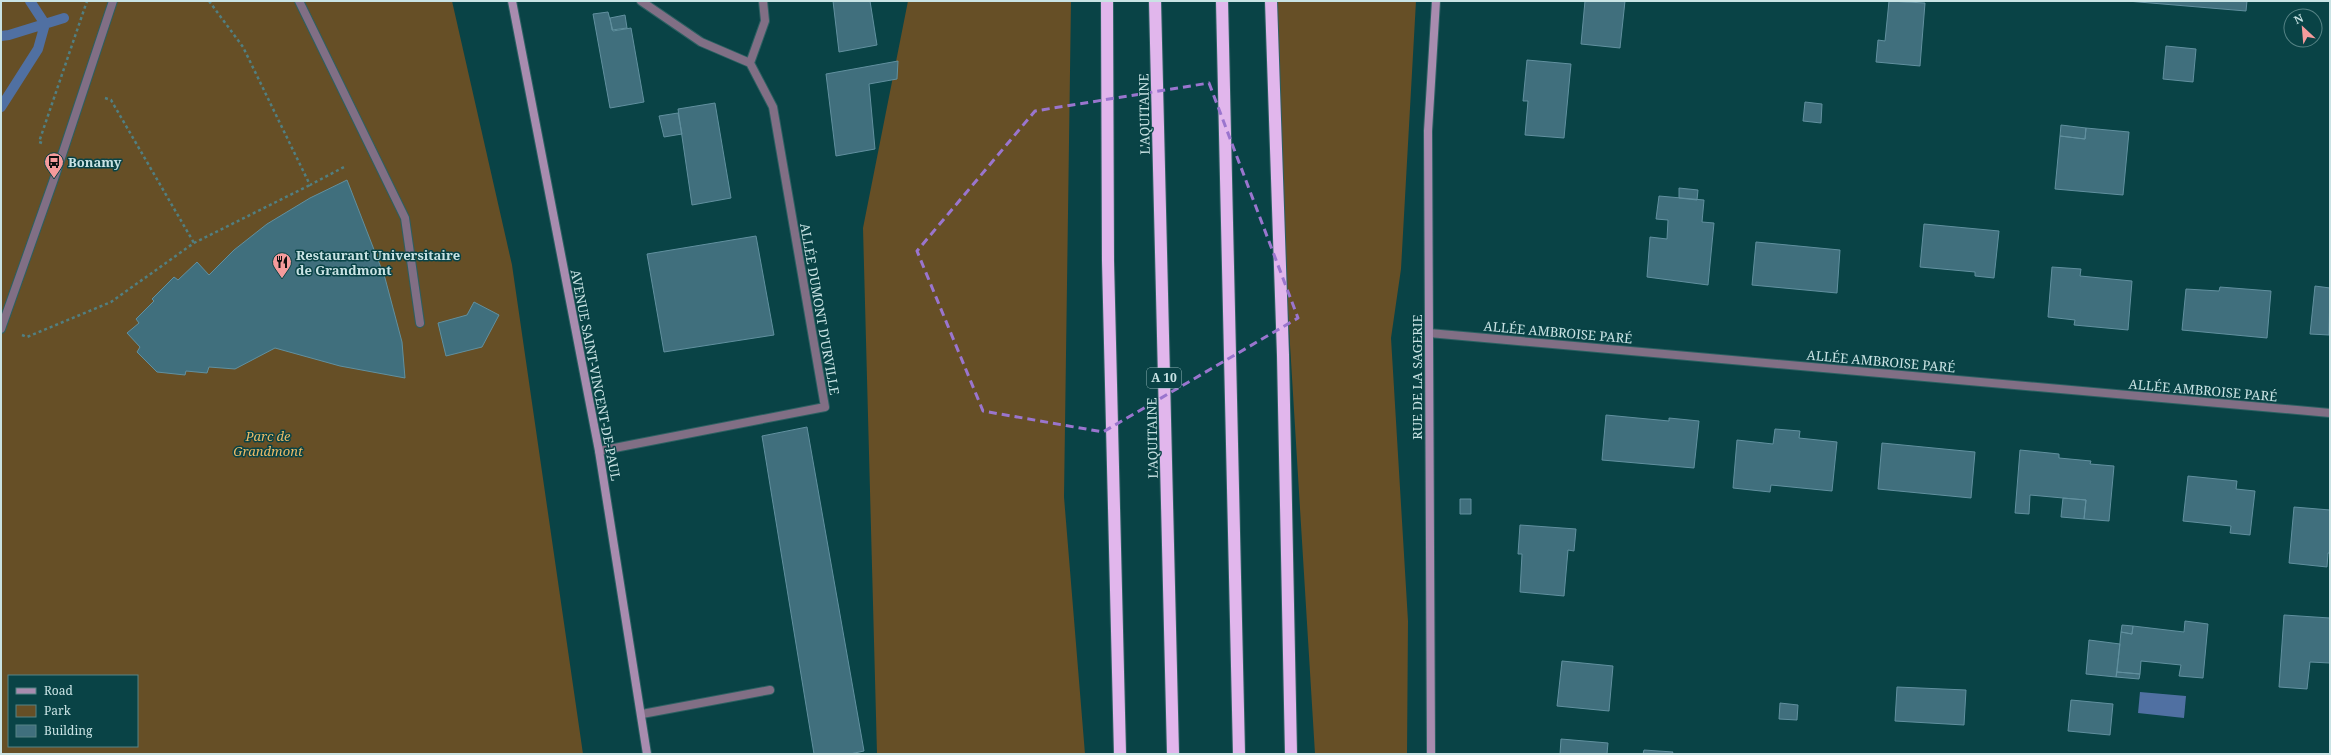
<svg xmlns="http://www.w3.org/2000/svg" width="2331" height="755" viewBox="0 0 2331 755" font-family="'Noto Serif',serif">
  <style>
    .green { fill: #664f26; fill-rule: evenodd }
    .water { fill: #5070a2 }
    .lines { fill: none; stroke-linecap: round; stroke-linejoin: round }
    .stream { stroke: #5070a2; stroke-width: 10 }
    .building { fill: #406f7d; stroke: #61909f }
    .lane-casing { stroke: #2c6062; stroke-width: 10 }
    .street-casing { stroke: #2c6062; stroke-width: 10 }
    .secondary-casing { stroke: #2c6062; stroke-width: 10 }
    .highway-casing { stroke: #2c6062; stroke-width: 14 }
    .path { stroke: #517f81; stroke-width: 2.5; stroke-dasharray: 3 3; stroke-linecap: butt }
    .lane { stroke: #816f85; stroke-width: 8 }
    .street { stroke: #816f85; stroke-width: 8 }
    .secondary { stroke: #a88caf; stroke-width: 8 }
    .highway { stroke: #e1b6ec; stroke-width: 12 }
    .marked { fill: none; stroke: #9a75ce; stroke-width: 3; stroke-dasharray: 8 5; stroke-linejoin: round }
    .labels { text-anchor: middle; stroke-width: 3; stroke-linejoin: round; paint-order: stroke }
    .shield { fill: #094346; stroke: #8fb3b5; stroke-width: 1 }
    .shield-label { font-size: 12px; font-weight: bold; fill: #c9e3e4 }
    .street-label { font-size: 13px; fill: #c9e3e4; stroke: #094346 }
    .poi-label { font-size: 13px; font-weight: bold; fill: #c9e3e4; stroke: #094346; text-anchor: start }
    .park-label { font-size: 13px; font-style: italic; fill: #ecba66; stroke: #094346 }
  </style>
  <rect width="100%" height="100%" fill="#094346"/>
  <path class="green" d="M1,1H452L512,265L583,754H1ZM9,676H137V746H9Z
    M908,1H1071L1064,497L1085,754H877L863,228Z
    M1269,1H1416L1401,269L1391,338L1408,621L1407,754H1315Z"/>
  <path class="water" d="M2140,692L2186,696L2184,718L2138,713Z"/>
  <g class="lines">
    <path class="stream" d="M1,36L9,35L64,18
      M1,107L38,49L45,24L30,1"/>
  </g>
  <path class="building" d="M833,1H870L877,45L839,52Z
    M1585,1H1625L1620,48L1581,44Z
    M1889,1L1925,3L1920,66L1876,62L1878,40L1885,41Z
    M2127,1H2247L2246,11Z
    M608,12L613,31L631,28L644,102L610,108L593,14Z
    M625,15L627,28L612,30L610,18Z
    M2166,46L2196,49L2193,82L2163,79Z
    M1527,60L1571,64L1564,138L1525,135L1528,101H1523Z
    M898,61L897,79L869,84L875,149L836,156L826,74Z
    M1805,102L1822,104L1821,123L1803,121Z
    M715,103L731,198L692,205L678,109Z
    M678,113L682,134L664,137L659,116Z
    M2061,125L2086,128L2085,139L2060,136Z
    M2086,128L2129,132L2123,195L2055,189L2060,136L2085,139Z
    M347,180L385,278L402,342L405,378L340,366L275,348L235,369L209,367L207,373L186,371L185,375L157,372L137,352L140,347L127,333L139,323L136,319L154,301L152,299L174,277L178,280L197,262L209,275L234,250L267,224L310,198Z
    M1679,188L1698,190L1697,200L1679,198Z
    M1659,196L1704,200L1702,222L1714,223L1708,285L1647,277L1650,237L1667,239L1668,220L1656,219Z
    M1924,224L1999,231L1994,278L1975,276V272L1920,267Z
    M756,236L774,335L664,352L647,254Z
    M1756,242L1840,250L1837,293L1752,285Z
    M2052,267L2081,269L2080,276L2132,281L2128,330L2074,325L2075,320L2048,317Z
    M2315,286L2330,288L2329,335L2310,334Z
    M2220,287L2271,291L2267,338L2182,330L2186,289L2219,291Z
    M474,302L499,315L482,347L446,356L438,323L467,315Z
    M1606,415L1669,421V418L1699,421L1694,468L1602,460Z
    M807,427L864,751L850,754H814L762,436Z
    M1775,429L1800,431L1799,438L1837,442L1832,491L1771,485L1770,492L1733,488L1737,440L1773,444Z
    M1882,443L1975,452L1971,498L1878,489Z
    M2020,450L2059,454V458L2091,461L2090,464L2114,466L2109,521L2084,519L2086,500L2063,498L2030,495L2029,514L2015,513Z
    M2188,476L2237,481L2236,489L2255,491L2250,535L2230,533L2231,526L2183,521Z
    M2063,498L2086,500L2084,519L2061,517Z
    M1460,499H1471V514H1460Z
    M2294,507L2330,510V553H2328L2327,567L2289,563Z
    M1520,525L1576,529L1574,551L1568,550L1564,596L1520,592L1522,554H1518Z
    M2284,615L2330,618V663L2310,662L2307,689L2279,687Z
    M2185,621L2208,624L2203,678L2179,676L2181,665L2141,661L2140,674L2117,672L2121,632L2132,634L2133,626L2184,632Z
    M2122,625L2133,626L2132,634L2121,632Z
    M2089,640L2120,644L2116,677L2086,674Z
    M1562,661L1613,666L1609,711L1557,706Z
    M2117,672L2140,674L2139,679L2116,677Z
    M1897,687L1966,690L1964,725L1895,721Z
    M2071,700L2113,704L2110,735L2068,731Z
    M1780,703L1798,705L1797,720L1779,719Z
    M1561,739L1608,743L1607,754H1560Z
    M1644,750L1673,752L1672,754H1643Z"/>
  <g class="lines">
    <defs>
      <path id="lane" d="M299,1L405,218L420,323
        M1,329L54,179L113,1"/>
      <path id="street" d="M641,1L701,42L750,63
        M1429,333L2330,413
        M599,451L825,407L773,107L750,63L765,21L763,1
        M642,714L770,690"/>
      <path id="secondary" d="M512,1L599,451L647,754
        M1431,754L1428,131L1436,1"/>
      <path id="highway" d="M1107,1L1108,261L1120,754
        M1155,1L1173,754
        M1222,1L1239,754
        M1271,1L1283,355L1291,754"/>
    </defs>
    <use href="#lane" class="lane-casing"/>
    <use href="#street" class="street-casing"/>
    <use href="#secondary" class="secondary-casing"/>
    <use href="#highway" class="highway-casing"/>
    <path class="path" d="M209,1L243,47L310,185L344,167
      M105,98L111,100L194,243
      M42,143L39,142L87,1
      M22,335L27,337L111,302L194,243L310,185"/>
    <use href="#lane" class="lane"/>
    <use href="#street" class="street"/>
    <use href="#secondary" class="secondary"/>
    <use href="#highway" class="highway"/>
  </g>
  <path class="marked" d="M1209,83L1298,318L1103,432L983,411L917,251L1035,111Z"/>
  <defs>
    <symbol id="bus-pin" viewBox="-11 -11 22 30"><path d="M0 17L-7.5 6A9.5 9.5 0 1 1 7.5 6Z" fill="#f59b9c" stroke="#094346"/><path d="M-5-6H5V4H4V6H2V4H-2V6H-4V4H-5ZM-3.5-4V0h7V-4ZM-3.5 1.2v1.5H-2V1.2ZM2 1.2v1.5H3.5V1.2Z" fill="#111"/></symbol>
    <symbol id="restaurant-pin" viewBox="-11 -11 22 30"><path d="M0 17L-7.5 6A9.5 9.5 0 1 1 7.5 6Z" fill="#f59b9c" stroke="#094346"/><path d="M-5-6h1v4h1v-4h1v4h1v-4h1v5L-1.5 .5V6h-2V.5L-5-1ZM5-6V6H3V1.5H1.5Q1.5-4 5-6Z" fill="#111"/></symbol>
  </defs>
  <g fill-rule="evenodd">
    <use href="#bus-pin" x="43" y="151" width="22" height="30"/>
    <use href="#restaurant-pin" x="271" y="251" width="22" height="30"/>
  </g>
  <g class="labels">
    <rect class="shield" x="1147" y="368" width="34" height="20" rx="3"/>
    <g class="shield-label">
      <text x="1164" y="382">A 10</text>
    </g>
    <g class="street-label">
      <text transform="translate(1144 114) rotate(-91)" y="5">L'AQUITAINE</text>
      <text transform="translate(820 309) rotate(80)" y="5">ALLÉE DUMONT D'URVILLE</text>
      <text transform="translate(1558 332) rotate(5)" y="5">ALLÉE AMBROISE PARÉ</text>
      <text transform="translate(1881 361) rotate(5)" y="5">ALLÉE AMBROISE PARÉ</text>
      <text transform="translate(596 375) rotate(79)" y="5">AVENUE SAINT-VINCENT-DE-PAUL</text>
      <text transform="translate(1417 377) rotate(-90)" y="5">RUE DE LA SAGERIE</text>
      <text transform="translate(2203 390) rotate(5)" y="5">ALLÉE AMBROISE PARÉ</text>
      <text transform="translate(1152 438) rotate(-91)" y="5">L'AQUITAINE</text>
    </g>
    <g class="poi-label">
      <text x="68" y="167">Bonamy</text>
      <text x="296" y="260">Restaurant Universitaire<tspan x="296" dy="15">de Grandmont</tspan></text>
    </g>
    <g class="park-label">
      <text x="268" y="441">Parc de<tspan x="268" dy="15">Grandmont</tspan></text>
    </g>
  </g>
  <rect width="2331" height="755" fill="none" stroke="#c9e3e4" stroke-width="4"/>
  <rect x="8" y="675" width="130" height="72" fill="#094346" stroke="#568385"/>
  <rect x="16" y="688" width="20" height="6" fill="#a88caf" stroke="#568385"/>
  <text x="44" y="695" font-size="12" fill="#c9e3e4">Road</text>
  <rect x="16" y="705" width="20" height="12" fill="#664f26" stroke="#568385"/>
  <text x="44" y="715" font-size="12" fill="#c9e3e4">Park</text>
  <rect x="16" y="725" width="20" height="12" fill="#406f7d" stroke="#568385"/>
  <text x="44" y="735" font-size="12" fill="#c9e3e4">Building</text>
  <g transform="translate(2303 28) rotate(334)"><circle r="19" fill="#094346" stroke="#568385"/>
  <path d="M0-3L7 15L0 10L-7 15Z" fill="#f59b9c"/>
  <text y="-6" font-size="11" font-weight="bold" text-anchor="middle" fill="#c9e3e4">N</text>
  </g>
</svg>
